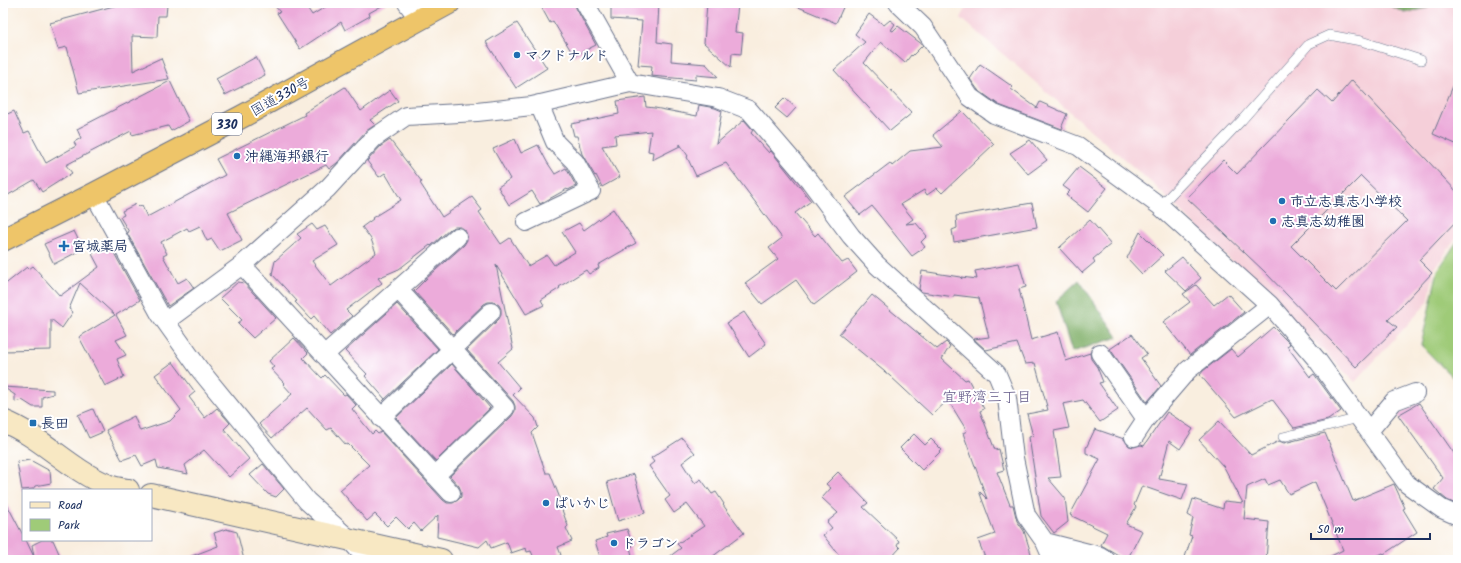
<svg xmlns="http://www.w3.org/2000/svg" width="1461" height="563" viewBox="0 0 1461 563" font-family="Kalam,'Klee One',sans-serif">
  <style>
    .built { fill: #f5cfd9 }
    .green { fill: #9fcb78; stroke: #5d7d6b }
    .forest { fill: #7faf68; stroke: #4d6f63 }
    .building { fill: #ecabda; fill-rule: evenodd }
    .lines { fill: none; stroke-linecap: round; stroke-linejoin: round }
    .lane-casing { stroke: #69728b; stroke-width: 10 }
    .street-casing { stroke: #69728b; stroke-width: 20 }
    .secondary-casing { stroke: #69728b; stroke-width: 24 }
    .highway-casing { stroke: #69728b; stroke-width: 24 }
    .lane { stroke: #fff; stroke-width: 9 }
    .street { stroke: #fff; stroke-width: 18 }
    .secondary { stroke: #f8e8c3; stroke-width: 22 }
    .highway { stroke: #eec569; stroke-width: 22 }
    .poi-dot { fill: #1f6fb2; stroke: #fff; stroke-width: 1.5 }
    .labels { text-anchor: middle; stroke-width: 4; stroke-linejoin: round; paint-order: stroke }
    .shield { fill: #fff; stroke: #5f6d8e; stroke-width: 1 }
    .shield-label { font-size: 13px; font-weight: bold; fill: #1b2f5e }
    .poi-label { font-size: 14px; font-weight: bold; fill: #1b2f5e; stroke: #fff; text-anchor: start }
    .street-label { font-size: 14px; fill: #1b2f5e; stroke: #fff }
    .neighbourhood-label { font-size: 15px; fill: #645a89; stroke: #fff }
  </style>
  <rect width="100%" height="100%" fill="#fff"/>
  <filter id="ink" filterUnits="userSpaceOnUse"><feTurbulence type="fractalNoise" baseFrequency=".025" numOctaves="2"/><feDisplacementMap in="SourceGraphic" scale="8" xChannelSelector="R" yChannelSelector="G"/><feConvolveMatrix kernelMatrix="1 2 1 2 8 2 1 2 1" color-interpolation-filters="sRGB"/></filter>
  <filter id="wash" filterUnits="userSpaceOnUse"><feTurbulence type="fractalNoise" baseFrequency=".012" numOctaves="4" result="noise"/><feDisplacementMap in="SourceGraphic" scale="16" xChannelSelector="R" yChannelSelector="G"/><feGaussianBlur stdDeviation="0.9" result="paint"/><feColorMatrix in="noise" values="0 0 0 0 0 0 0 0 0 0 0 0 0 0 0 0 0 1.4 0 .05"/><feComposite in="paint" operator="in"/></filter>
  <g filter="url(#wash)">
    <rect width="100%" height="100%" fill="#f9eedf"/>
    <path class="built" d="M969,3H1458V236L1435,268L1428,302L1355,382L1154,185L961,18Z"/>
    <path class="green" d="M1458,240V383L1421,345L1438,270Z"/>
    <path class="forest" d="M1384,3H1432L1428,8L1405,13Z
      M1079,280L1118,337L1072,352L1056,301Z"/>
    <g id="blocks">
      <path class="building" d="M125,3H153L167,5L166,16H158L157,37L132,36L133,71L161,58L169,79L79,93L67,47L58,49L50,23Z
        M272,3H304L312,15L332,3H387L369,13L370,16L345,30L341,22L300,49L277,13L280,12Z
        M539,3H575L576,8L596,45L574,56L553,21L550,23Z
        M611,3H659L657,42L672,44L671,61L706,64L718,77L696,75V80L651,76L652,66L638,65L642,21L611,19Z
        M707,3H733V4L738,5L735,32L743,33L741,54L732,53L731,67L704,43Z
        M789,3H845L836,23Z
        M869,14L884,25L890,20L895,24L891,30L893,31L898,26L923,45L912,56L911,55L905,63L881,42L864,63L912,113L890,131L834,70L865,42L855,34Z
        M517,23L547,68L516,88L486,42Z
        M256,57L265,75L225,95L216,79Z
        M980,64L1013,87L1011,89L1037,108L1040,102L1067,114L1062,126L1063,127L1062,129L999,105L978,90L970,79Z
        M1458,74V145L1433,134Z
        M1352,80L1458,193V219L1419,260L1432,273L1388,320L1397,327L1356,367L1265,272L1187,198L1223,160L1237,174L1318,90L1332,103ZM1361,176L1407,221L1336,291L1291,246Z
        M170,81L189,121L171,131L168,126L132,135L131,131L66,165L72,173L42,192L34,180L3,198V116L14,111L24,133L29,131L46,163L76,146L74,142L81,138L77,129Z
        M345,87L361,111L390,90L398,101L370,120L375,125L366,131L337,163L329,169L326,165L228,213L242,240L220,251L212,239L207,241L200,226L189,231L187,228L161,242L167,254L163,256L178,283L187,278L194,288L168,306L127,233L129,232L120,217L124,215L122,211L136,204L139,207L142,206L147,217L225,175L216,159L305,115L304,113Z
        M645,97L646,107L655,108L697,116L699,105L715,108L722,111L716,144L744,120L753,130L751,133L769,153L771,151L811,201L795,213L815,236L818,233L842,263L848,260L857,272L814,305L796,280L762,304L745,283L778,259L769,248L782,238L726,163L696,176L687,157L688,156L680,144V146L652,160L653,152L648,151L651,131L615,135L616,144L602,146L620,177L602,187L596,175L595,176L582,154L577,136H574L571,124L619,114L617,101Z
        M785,98L796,108L787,118L775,108Z
        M962,111L994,144L942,193L937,188L927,195L924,190L901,204L913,219L906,224L916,223L927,236L921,242L925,247L912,256L872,206L860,215L845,197L890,163L892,166L910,151L943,147L933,135Z
        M515,139L521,153L538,145L547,162L555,174L566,168L576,186L568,190L567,189L540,204L532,191L509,205L498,187L510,179L493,149Z
        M390,140L422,182L420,183L442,217L472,197L482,210L479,212L501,244L510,238L528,266L547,255L554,265L575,252L562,232L579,223L584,230L613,209L636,243L598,265L599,268L589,274L586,270L559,287L560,288L541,300L544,305L526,314L496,265L513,349L498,362L520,388L513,395L535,418L538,427L532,433L546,473H550L561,501L559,502L568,526L566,528L572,541L558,547L561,555L552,560H535L531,551L527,552L526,548L511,553L507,542L491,548L487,540L479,547L437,537L438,515L421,531L414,523L408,529L396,517L387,526L375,514L367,521L340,490L369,465L348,444L346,445L331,428L327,430L307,408L272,438L259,424L292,394L283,384L284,383L271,369L274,367L269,361L294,338L308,353L303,358L322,378L325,375L344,395L346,394L356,405L352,409L372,434L375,431L378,434L381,432L443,500L447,503H453L458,500L461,497V491L459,486L450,476L512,416L515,411V406L513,401L467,350L499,319L501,315V309L499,305L494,302H488L484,304L453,334L414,291L427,278L464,245L467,240V235L465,230L461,227H455L450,229L431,246L430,245L399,269L378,278L382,283L346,310L352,316L330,335L314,316L311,319L295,302L297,301L272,274L275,261L301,238L297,234L312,224L317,230L325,226L338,245L312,261L331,286L376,253L371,239L362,227L373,219L372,218L401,200L385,173L379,177L367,161L381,146Z
        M1030,140L1047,160L1028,174L1010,153Z
        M1079,167L1107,188L1088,212L1066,195L1070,191L1063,186Z
        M1032,203L1037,227L954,242L952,230L957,228L956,216Z
        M1090,220L1111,244L1093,259L1095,262L1082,273L1059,248Z
        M74,231L83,249L54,264L44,244Z
        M1140,232L1163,255L1142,274L1127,258Z
        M109,244L140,300L116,315L127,335L116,340L126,355L117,359L124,377L105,386L79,337L115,315L80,283L69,309L73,312L62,328L51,319V350L3,351V286L27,267L29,269L33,266L60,296L99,267L92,254Z
        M1182,257L1201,278L1186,291L1165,271Z
        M1019,263L1026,287L1019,289L1031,340L1058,332L1066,361L1090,353L1091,359L1097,367L1103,382L1099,383L1118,410L1100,422L1083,400L1063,404L1069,428L1054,431L1061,477L1048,478L1065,498L1068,522L1054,533L1041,516L1029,437L1033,436L1027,414L1048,410L1035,363L1025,364L1017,343L986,350L974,339L989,337L979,298L954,295V297L922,292L919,289L922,271L960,277L962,279L961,277L977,279L975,271Z
        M238,282L244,283L276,318L253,338L238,323L242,320L220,298Z
        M1196,285L1214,305L1228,294L1244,312L1190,355L1163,322L1190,302L1183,294Z
        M872,295L937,349L946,342L950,346L942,359L965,380L968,379L984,409L980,411L995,450L999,449L1004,470L997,472L1010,505H1013L1017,521L1024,531L1033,560H986L978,540L995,534L979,491L987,499L963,433L967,431L948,400L932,415L890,376L839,334Z
        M397,304L438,349L383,401L385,399L365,376L367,374L345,351Z
        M744,312L766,344L749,357L727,323Z
        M1273,327L1290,344L1287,346L1310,377L1314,374L1341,411L1328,420L1294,428L1272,399L1236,417L1200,375L1203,371L1231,349L1238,357Z
        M1132,334L1147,354L1141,358L1161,386L1147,402L1110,349Z
        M173,362L195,392L189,397L205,418L217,408L230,423L224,429L249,459L229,477L204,450L185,465L188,474L158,468L156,460L142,466L136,455L122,460L106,430L134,416L140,431L170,421L181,410L155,375Z
        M452,364L490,408L436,461L396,418Z
        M3,387L53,390V394L42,397V407H33L22,400L15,402V395Z
        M1419,403L1458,459V505L1447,500L1434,489L1443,478L1398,415Z
        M93,409L103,432L89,438L78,415Z
        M1167,412L1193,429L1180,449L1169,441L1159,479L1188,484L1182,500L1142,486L1134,505L1136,507L1126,524L1142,531L1127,560L1101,545L1107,533L1070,515L1100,459L1086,453V448L1095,429L1124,439L1129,446L1134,447L1141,445L1144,446Z
        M1219,421L1251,455L1279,441L1284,443L1325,433L1353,501L1394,484L1405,508L1403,509L1417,532L1384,554L1383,553L1368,560H1323L1343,550L1315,482L1289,494L1280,480L1268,485L1265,479L1247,487L1244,519L1269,522L1266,560H1221L1206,558L1205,560H1184L1192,536L1189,535L1193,518L1188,515L1193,499L1223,509L1224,501L1243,503L1224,467L1199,440Z
        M914,434L925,445L931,439L942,450L922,470L900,448Z
        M682,438L695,453L682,463L695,483L701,479L712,494L716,492L724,504L723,505L744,533L708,560H665L681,548L677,544L704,526L687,504L674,513L665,500L670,496L649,466L654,462L651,458Z
        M30,460L50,471L51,483L35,486L33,489L22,490L17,462Z
        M263,464L284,489L276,497L268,494L250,475Z
        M838,472L868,503L863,507L899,541L897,545L900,548L889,560H843L823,535L832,528L827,522L838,513L822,498L831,488L826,484Z
        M634,474L645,513L618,521L607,482Z
        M3,497L23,535V540H26L34,557L32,545L42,540H53L62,560H3Z
        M226,529L237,532L244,560H184V559L218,546L214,533Z
        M627,529L633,546L630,547L633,560H601L595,541L607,537L606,534Z"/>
    </g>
  </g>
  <g filter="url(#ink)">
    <use href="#blocks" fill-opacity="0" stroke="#69728b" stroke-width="1"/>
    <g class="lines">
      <defs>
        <path id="lane" d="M1160,206L1242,120L1309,44L1329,35L1361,41L1421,60
          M1283,437L1359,418"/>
        <path id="street" d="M407,3L419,19
          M585,3L630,83
          M898,3L923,27L970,97L994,114L1078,146L1160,206L1270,305L1318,361L1407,484L1442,509L1458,516
          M94,194L160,314L200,370L307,501L349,539L367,560
          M526,222L591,191L575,162L555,142L539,104
          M242,265L451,493
          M398,289L505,408L435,476
          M166,321L242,265L328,188L374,138L406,116L477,112L532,106L630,83L718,98L749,110L810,181L851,236L877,265L997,374L1007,398L1014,458L1026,515L1045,542L1053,560
          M1100,353L1146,419
          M324,355L457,237
          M381,418L491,312
          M1369,431L1394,401L1415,393
          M1134,437L1146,419L1188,370L1270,305
          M1045,542L1100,556L1106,560"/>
        <path id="secondary" d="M3,421C41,436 69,469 107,485C113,488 121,489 128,490
          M151,495L441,560"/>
        <path id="highway" d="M3,240L94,194L243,116L449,3"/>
      </defs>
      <use href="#lane" class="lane-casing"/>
      <use href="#street" class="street-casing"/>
      <use href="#secondary" class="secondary-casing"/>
      <use href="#highway" class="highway-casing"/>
      <use href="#lane" class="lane"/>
      <use href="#street" class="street"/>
      <use href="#secondary" class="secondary"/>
      <use href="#highway" class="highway"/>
    </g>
  </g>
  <g class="poi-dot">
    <circle cx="517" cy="55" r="4"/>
    <circle cx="237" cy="156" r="4"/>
    <circle cx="1282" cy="201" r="4"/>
    <circle cx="1273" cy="221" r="4"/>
    <path d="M62 240h4v4h4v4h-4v4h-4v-4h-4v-4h4z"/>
    <rect x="29" y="419" width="8" height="8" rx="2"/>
    <circle cx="546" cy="503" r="4"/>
    <circle cx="614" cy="543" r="4"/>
  </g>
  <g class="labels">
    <rect class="shield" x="212" y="113" width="30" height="22" rx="3"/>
    <g class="shield-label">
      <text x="227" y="129">330</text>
    </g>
    <g class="poi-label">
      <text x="525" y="60">マクドナルド</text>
      <text x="245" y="161">沖縄海邦銀行</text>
      <text x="1290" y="206">市立志真志小学校</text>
      <text x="1281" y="226">志真志幼稚園</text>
      <text x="72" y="251">宮城薬局</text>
      <text x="41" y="428">長田</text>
      <text x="554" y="508">ぱいかじ</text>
      <text x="622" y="548">ドラゴン</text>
    </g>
    <g class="street-label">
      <text transform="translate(280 96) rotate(-29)" y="5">国道330号</text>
    </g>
    <g class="neighbourhood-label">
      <text x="987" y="402">宜野湾三丁目</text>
    </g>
  </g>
  <rect width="1461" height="563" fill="none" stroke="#fff" stroke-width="16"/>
  <rect x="22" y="489" width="130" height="52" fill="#ffffff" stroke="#a4acbf"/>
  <rect x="30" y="502" width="20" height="6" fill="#f8e8c3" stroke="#a4acbf"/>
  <text x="58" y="509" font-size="12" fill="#1b2f5e">Road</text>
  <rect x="30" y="519" width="20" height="12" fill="#9fcb78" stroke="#a4acbf"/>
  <text x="58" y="529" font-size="12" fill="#1b2f5e">Park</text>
  <path d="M1311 533v6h119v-6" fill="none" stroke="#1b2f5e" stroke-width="2"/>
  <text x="1317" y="533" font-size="12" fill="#1b2f5e" stroke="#ffffff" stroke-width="3" paint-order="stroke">50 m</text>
</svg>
